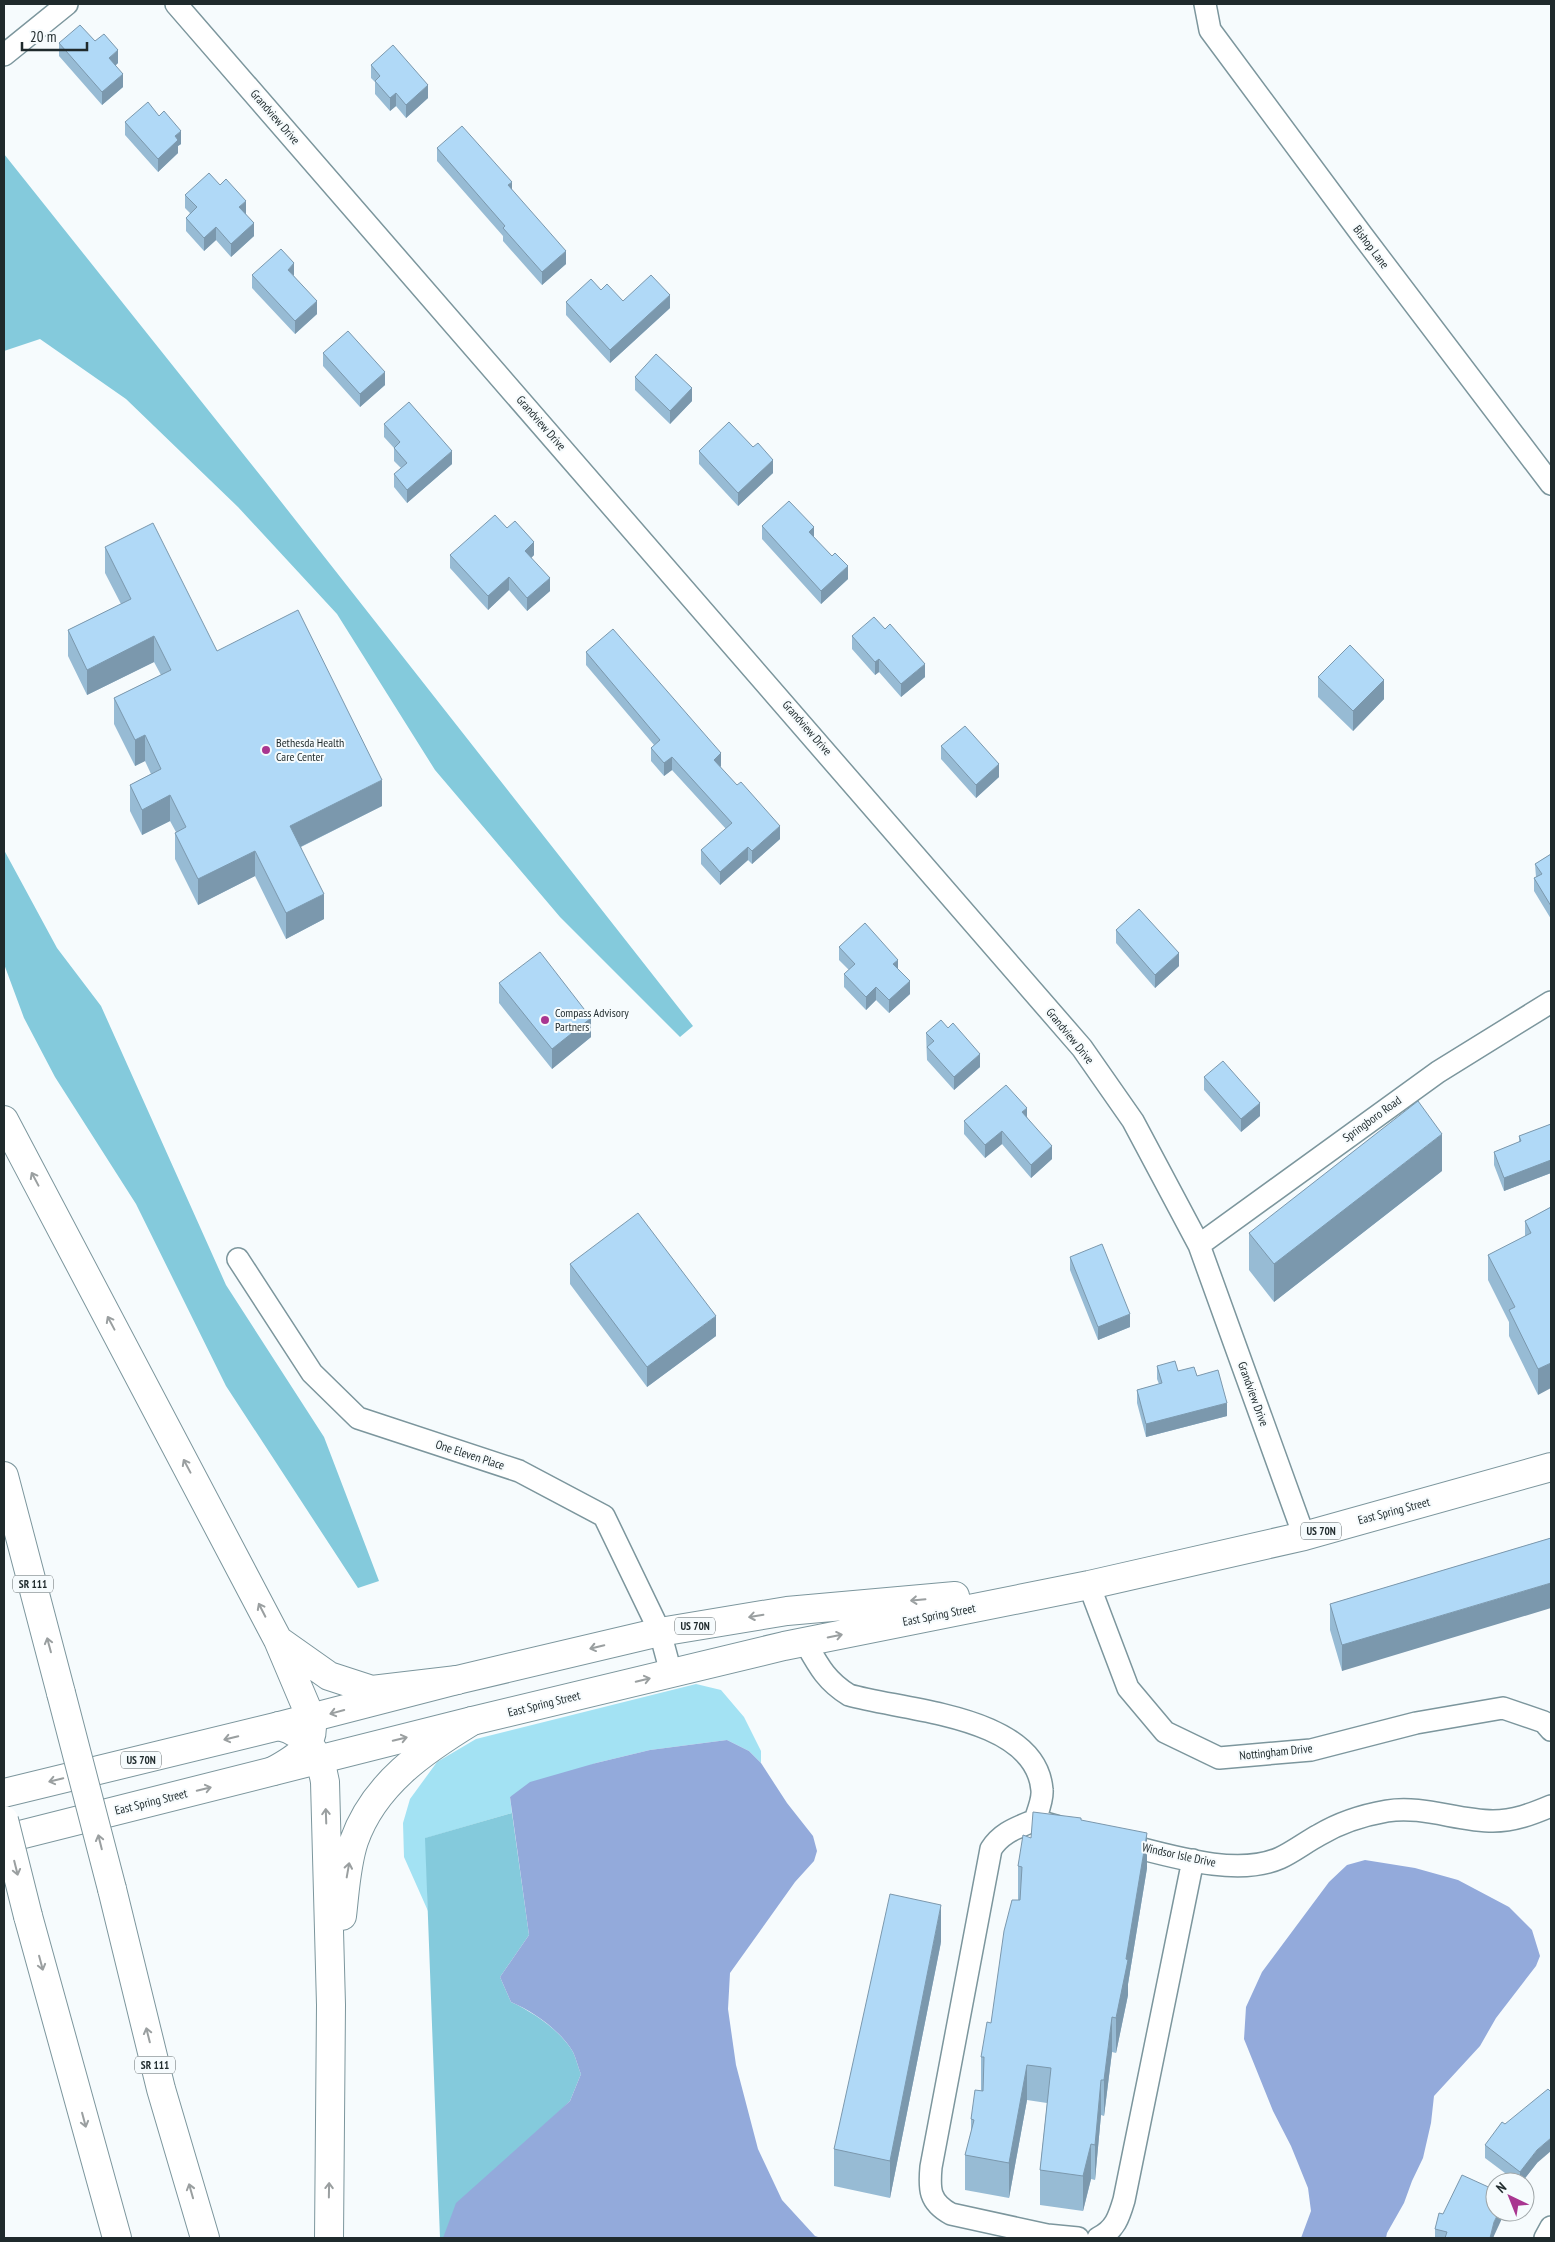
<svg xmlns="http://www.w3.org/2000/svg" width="1555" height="2242" viewBox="0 0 1555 2242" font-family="'PT Sans Narrow',sans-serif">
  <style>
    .green { fill: #a3e2f3 }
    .forest { fill: #84cadc }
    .water { fill: #93aadb }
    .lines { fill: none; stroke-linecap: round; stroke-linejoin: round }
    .street-casing { stroke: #7c969d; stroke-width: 24 }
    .primary-casing { stroke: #7c969d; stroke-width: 30 }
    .highway-casing { stroke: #7c969d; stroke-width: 30 }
    .street { stroke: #fff; stroke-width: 21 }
    .primary { stroke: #fff; stroke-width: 28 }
    .highway { stroke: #fff; stroke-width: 28 }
    .highway-bridge-casing { stroke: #7c969d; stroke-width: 30; stroke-linecap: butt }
    .highway-bridge { stroke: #fff; stroke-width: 28 }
    .wall { fill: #97bbd4 }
    .shaded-wall { fill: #7b98ad }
    .building { fill: #b0d9f7; stroke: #7b98ad }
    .oneway { stroke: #9a9fa0 }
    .poi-dot { fill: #a93690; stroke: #f6fbfd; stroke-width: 2 }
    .labels { text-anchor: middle; stroke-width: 4; stroke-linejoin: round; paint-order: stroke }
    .shield { fill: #f6fbfd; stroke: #60696b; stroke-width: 1 }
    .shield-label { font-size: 11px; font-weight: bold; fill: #1f2a2c }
    .street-label { font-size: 12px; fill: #1f2a2c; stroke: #f6fbfd }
    .poi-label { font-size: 12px; fill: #1f2a2c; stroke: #f6fbfd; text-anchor: start }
  </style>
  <rect width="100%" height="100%" fill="#f6fbfd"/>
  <path class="green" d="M696,1684L721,1690L744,1717L761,1751V1763L749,1751L727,1740L650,1750L596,1763L510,1797L512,1813L426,1838L428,1911L404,1857L403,1823L410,1799L437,1762L476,1739Z"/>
  <path class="forest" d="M4,154L264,480L693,1026L680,1037L560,917L435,770L337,614L238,507L126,399L40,339L4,351Z
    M4,850L57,948L101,1006L226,1285L324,1437L379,1581L358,1588L226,1386L136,1204L55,1077L24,1018L4,964Z
    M512,1813L529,1935L500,1977L511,2002C533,2012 561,2031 573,2052C576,2058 578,2067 581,2074L570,2101L541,2129L444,2238H440L425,1838Z"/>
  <path class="water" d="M727,1740L749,1751L761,1763L787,1803L813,1836L817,1851L814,1861L795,1882L730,1973L728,2009L736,2065L758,2149L782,2200L815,2236L821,2238H443L456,2203L570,2101L581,2074C578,2067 576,2058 573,2052C561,2031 533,2011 511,2002L500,1977L529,1935L510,1797L530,1782L596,1763L650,1750Z
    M1365,1860L1415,1868L1458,1880L1509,1907L1532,1930L1540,1956L1536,1966L1496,2018L1480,2046L1434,2096L1431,2123L1423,2158L1412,2181L1404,2203L1387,2233L1386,2238H1301L1311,2211L1308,2188L1291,2146L1273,2111L1244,2039L1246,2007L1262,1972L1329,1882L1347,1865Z"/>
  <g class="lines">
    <defs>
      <path id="street" d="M176,4L1082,1048L1133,1121L1199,1245L1304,1536
        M1205,4L1210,30L1362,235L1551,484
        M4,55L67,4
        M1199,1245L1438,1072L1551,1002
        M238,1259L312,1373L358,1418L519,1471L604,1516L660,1632L671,1673
        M1089,1585L1128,1688L1165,1732L1219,1758L1311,1750L1416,1723L1503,1708L1544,1722L1551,1730
        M805,1642C818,1665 826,1681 849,1695C904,1711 1036,1715 1042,1790C1043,1799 1038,1811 1035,1820L1056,1826
        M1035,1820C1017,1828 1002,1832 991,1849L931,2167C929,2189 929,2202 951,2214L1047,2235L1078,2238
        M1119,1843C1165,1854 1235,1878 1280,1858C1293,1852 1306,1842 1319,1835C1339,1823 1364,1815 1387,1811C1422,1805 1458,1821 1493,1821C1514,1821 1532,1814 1551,1806
        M1098,2238C1115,2230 1119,2217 1124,2200L1193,1860
        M1545,2238L1551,2227"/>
      <path id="primary" d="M4,1793L279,1726L457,1680L660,1632L787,1611L955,1596
        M4,1839L472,1721L784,1646L1089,1585L1304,1536L1551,1467"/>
      <path id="highway" d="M4,1120L278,1640L311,1718C317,1747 295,1759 273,1771
        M4,1476L61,1693
        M278,1640L329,1676L372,1690L457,1680
        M279,1726C306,1732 321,1756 325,1782L331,2005L329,2238
        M112,1889L161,2089L205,2238
        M28,1916L117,2238
        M342,1916C345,1891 346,1865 354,1841C374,1784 423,1751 472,1721"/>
    </defs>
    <use href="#street" class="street-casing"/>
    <use href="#primary" class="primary-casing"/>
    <use href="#highway" class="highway-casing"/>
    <use href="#street" class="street"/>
    <use href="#primary" class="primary"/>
    <use href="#highway" class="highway"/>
    <defs>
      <path id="highway-bridge" d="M61,1693L112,1889
        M4,1820L28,1916"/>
    </defs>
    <use href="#highway-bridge" class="highway-bridge-casing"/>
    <use href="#highway-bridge" class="highway-bridge"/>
  </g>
  <path class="wall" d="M95,41L118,63L115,66L123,87L102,105L59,56V43Z
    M371,65L428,98L406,118L396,106L390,111L375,94V82L371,78Z
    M125,122L181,144L178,146V153L158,172L125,135Z
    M437,148L512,190L566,264L542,285L503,241V236L437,161Z
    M220,185L246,214L254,236L231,257L216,240L204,251L186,231V218L190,213L185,208V195Z
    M252,275L294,276L317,314L295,334L252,288Z
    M601,290L623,301L670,308L610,363L566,315V302Z
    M323,353L385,385L360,407L323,366Z
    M635,377L692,401L670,424L635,390Z
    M384,424L452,464L407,503L394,487V474L401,468L394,461V448L384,437Z
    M699,451L773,473L738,506L699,464Z
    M762,526L814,537L848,579L821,604L762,539Z
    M105,547L217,651L382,806L301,847L324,919L286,939L255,876L198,905L175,859V833L176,832L170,821L142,835L130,811V785L151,774L145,761L135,766L114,724V698L161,675L154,662L87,695L68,656V630L121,604L105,573Z
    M450,555H534L531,558L550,591L527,611L509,590L488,610L450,568Z
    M852,636L925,677L901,697L879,672L875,675L852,649Z
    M586,652L721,766L720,767L780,839L752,864L748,860L720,885L701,864V850L726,829L672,770L664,776L651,761V748L654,745L586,665Z
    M1318,677L1384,699L1353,731L1318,697Z
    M941,746L999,777L976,798L941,759Z
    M1551,854V919L1534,891V878L1536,877L1535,864Z
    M1116,930L1179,966L1155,988L1116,943Z
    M839,947L898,969L910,994L889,1013L876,1000L866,1010L844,987V974L849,970L839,960Z
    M499,983L591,1037L552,1069L499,1003Z
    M926,1033L980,1067L954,1090L927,1060Z
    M1204,1077L1260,1116L1241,1132L1204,1090Z
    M1027,1117L1052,1159L1031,1178L1002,1144L985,1158L964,1134V1121Z
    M1551,1124V1173L1504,1191L1494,1165V1152L1519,1142V1136Z
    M1442,1171L1274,1302L1249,1270V1233Z
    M1551,1207L1538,1395L1509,1336V1322L1488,1280V1255L1525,1237V1221Z
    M1070,1257L1130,1327L1098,1340L1070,1270Z
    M570,1264L716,1336L647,1387L570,1284Z
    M1157,1366L1197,1376L1227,1416L1146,1437L1137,1403V1390L1159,1384L1157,1379Z
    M1551,1538L1342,1671L1330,1630V1604Z
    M1081,1820L1147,1868L1128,1984V1995L1116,2053L1112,2052L1104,2116L1101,2115L1095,2180L1091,2179L1083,2211L1040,2205V2170L1047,2103L1027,2100L1009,2198L965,2190V2155L971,2132V2119L981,2090V2057L991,2023L1018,1900V1866L1031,1838Z
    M941,1942L890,2198L834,2186V2149Z
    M1485,2145L1537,2163L1522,2182H1517L1485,2158Z
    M1435,2229L1494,2235L1493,2238H1435Z"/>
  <path class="shaded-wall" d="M118,50V63L109,71V58Z
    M123,74V87L102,105V92Z
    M428,85V98L406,118V105Z
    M396,93V106L390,111V98Z
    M181,131V144L178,146V153L158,172V159L175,136Z
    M512,182V195L508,185Z
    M246,201V214L239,220V207Z
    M254,223V236L231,257V244Z
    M216,227V240L204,251V238Z
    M566,251V264L542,285V272Z
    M294,263V276L288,270Z
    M670,295V308L610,363V350Z
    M317,301V314L295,334V321Z
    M385,372V385L360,407V394Z
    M692,388V401L670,424V411Z
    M452,451V464L407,503V490Z
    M773,460V473L738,506V493Z
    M814,527V540L809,532Z
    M534,542V555L525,564V551Z
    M848,566V579L821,604V591Z
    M509,577V590L488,610V596Z
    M550,578V591L527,611V598Z
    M154,636V662L87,695V670Z
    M879,659V672L875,675V662Z
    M925,664V677L901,697V684Z
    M1384,680V699L1353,731V711Z
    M145,735V761L135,766V740Z
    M721,753V766L714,773V760Z
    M672,757V770L664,776V763Z
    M999,764V777L976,798V785Z
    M382,780V806L290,852V826Z
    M170,795V821L142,835V810Z
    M780,826V839L752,864V851Z
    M748,847V860L720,885V872Z
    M255,851V876L198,905V879Z
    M324,894V919L286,939V913Z
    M1179,953V966L1155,988V975Z
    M898,960V973L893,964Z
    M910,981V994L889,1013V1000Z
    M876,987V1000L866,1010V997Z
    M591,1018V1037L552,1069V1049Z
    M980,1054V1067L954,1090V1077Z
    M1260,1103V1116L1241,1132V1119Z
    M1027,1108V1122L1022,1112Z
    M1002,1131V1144L985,1158V1145Z
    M1442,1134V1171L1274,1302V1264Z
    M1052,1146V1159L1031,1178V1165Z
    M1551,1160V1173L1504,1191V1178Z
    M1130,1314V1327L1098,1340V1327Z
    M716,1316V1336L647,1387V1367Z
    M1551,1363V1388L1538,1395V1369Z
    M1227,1403V1416L1146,1437V1424Z
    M1551,1583V1608L1342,1671V1645Z
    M1147,1833V1868L1128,1984V1995L1116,2053V2018Z
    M941,1905V1942L890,2198V2161Z
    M1112,2017V2052L1104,2116V2080Z
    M1027,2065V2100L1009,2198V2163Z
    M1101,2080V2115L1095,2180V2145Z
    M1551,2138V2151L1537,2163L1522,2182H1520V2172L1537,2150Z
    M1091,2144V2179L1083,2211V2176Z
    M1499,2212H1505L1493,2238H1490L1494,2222Z"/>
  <path class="building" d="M80,25L95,41L104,34L118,50L109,58L123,74L102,92L59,43Z
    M393,45L428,85L406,105L396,93L390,98L375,81L380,76L371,65Z
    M148,102L159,116L164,111L181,131L175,136L178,140L158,159L125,122Z
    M462,126L512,182L508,185L566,251L542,272L503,228L505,226L437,148Z
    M209,173L220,185L226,179L246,201L239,207L254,223L231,244L216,227L204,238L186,218L197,207L185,195Z
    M281,249L294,263L288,270L317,301L295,321L252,275Z
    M651,275L670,295L610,350L566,302L591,279L601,290L607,284L623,301Z
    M348,331L385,372L360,394L323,353Z
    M656,354L692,388L670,411L635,377Z
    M409,402L452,451L407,490L394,474L407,463L394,448L400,442L384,424Z
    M729,422L753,447L758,443L773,460L738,493L699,451Z
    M789,501L814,527L809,532L832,556L835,553L848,566L821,591L762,526Z
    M495,515L507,528L515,521L534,542L525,551L550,578L527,598L509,577L488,596L450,555Z
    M153,523L217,651L298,610L382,780L290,826L324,894L286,913L255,851L198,879L175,833L186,827L170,795L142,810L130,785L161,769L145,735L135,740L114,698L171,670L154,636L87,670L68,630L131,599L105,547Z
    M874,617L885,629L890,624L925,664L901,684L879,659L875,662L852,636Z
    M613,629L721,753L714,760L737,785L741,782L780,826L752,851L748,847L720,872L701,850L732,823L672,757L664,763L651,748L660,740L586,652Z
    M1350,645L1384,680L1353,711L1318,677Z
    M965,726L999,764L976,785L941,746Z
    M1551,854V906L1534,878L1542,874L1535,864Z
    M1139,909L1179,953L1155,975L1116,930Z
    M865,923L898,960L893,964L910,981L889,1000L876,987L866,997L844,974L855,964L839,947Z
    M540,952L591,1018L552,1049L499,983Z
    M941,1020L948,1028L953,1023L980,1054L954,1077L927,1047L934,1041L926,1033Z
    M1223,1061L1260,1103L1241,1119L1204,1077Z
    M1006,1085L1027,1108L1022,1112L1052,1146L1031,1165L1002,1131L985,1145L964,1121Z
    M1418,1101L1442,1134L1274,1264L1249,1233Z
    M1551,1124V1160L1504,1178L1494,1152L1521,1141L1519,1136Z
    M1551,1207V1363L1538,1369L1509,1310L1515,1307L1488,1255L1531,1233L1525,1221Z
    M638,1213L716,1316L647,1367L570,1264Z
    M1102,1244L1130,1314L1098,1327L1070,1257Z
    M1175,1361L1178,1371L1194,1367L1197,1376L1218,1370L1227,1403L1146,1424L1137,1390L1162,1383L1157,1366Z
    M1551,1538V1583L1342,1645L1330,1604Z
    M1033,1812L1081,1818V1820L1147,1833L1126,1959L1128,1960L1116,2018L1112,2017L1104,2080H1101L1095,2145L1091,2144L1083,2176L1040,2170L1051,2068L1027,2065L1009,2163L965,2155L974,2120L971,2119L975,2090L983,2091L984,2057H981L987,2022L991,2023L1004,1931L1012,1900H1020L1022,1867L1018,1866L1023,1835L1031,1838Z
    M890,1894L941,1905L890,2161L834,2149Z
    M1548,2089L1551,2092V2138L1537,2150L1520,2172L1485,2145L1502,2122L1505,2124Z
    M1462,2175L1495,2190V2212H1499L1494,2222L1490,2238H1445L1447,2232L1435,2229L1439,2213L1443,2214Z"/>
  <defs><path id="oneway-shaft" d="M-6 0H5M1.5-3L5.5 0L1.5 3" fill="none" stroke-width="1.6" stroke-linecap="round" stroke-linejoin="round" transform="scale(1.25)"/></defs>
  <g class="oneway">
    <use href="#oneway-shaft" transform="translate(35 1179) rotate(-118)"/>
    <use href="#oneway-shaft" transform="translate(111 1323) rotate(-118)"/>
    <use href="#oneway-shaft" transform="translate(187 1466) rotate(-118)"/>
    <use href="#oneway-shaft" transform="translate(918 1600) rotate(175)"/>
    <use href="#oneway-shaft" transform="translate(262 1610) rotate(-117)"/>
    <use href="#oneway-shaft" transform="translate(756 1616) rotate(171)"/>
    <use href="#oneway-shaft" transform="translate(835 1636) rotate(-11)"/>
    <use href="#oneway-shaft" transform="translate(49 1645) rotate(-105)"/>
    <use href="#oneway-shaft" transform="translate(597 1647) rotate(167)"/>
    <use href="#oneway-shaft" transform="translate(643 1680) rotate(-14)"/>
    <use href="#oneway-shaft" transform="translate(337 1712) rotate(165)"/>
    <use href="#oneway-shaft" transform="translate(231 1738) rotate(166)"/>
    <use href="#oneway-shaft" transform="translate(400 1739) rotate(-14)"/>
    <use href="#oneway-shaft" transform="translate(56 1780) rotate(166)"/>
    <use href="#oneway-shaft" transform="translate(204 1789) rotate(-14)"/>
    <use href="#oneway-shaft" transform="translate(326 1816) rotate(-92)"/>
    <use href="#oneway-shaft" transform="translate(100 1842) rotate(-104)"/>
    <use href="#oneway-shaft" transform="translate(16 1868) rotate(76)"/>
    <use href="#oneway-shaft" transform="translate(348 1870) rotate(-80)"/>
    <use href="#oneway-shaft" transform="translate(41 1963) rotate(75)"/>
    <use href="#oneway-shaft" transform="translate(148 2035) rotate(-104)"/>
    <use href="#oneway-shaft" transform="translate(84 2120) rotate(75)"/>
    <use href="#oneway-shaft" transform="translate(329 2190) rotate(-89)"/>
    <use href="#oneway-shaft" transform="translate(191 2191) rotate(-106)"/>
  </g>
  <g class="poi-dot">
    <circle cx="266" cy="750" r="5"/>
    <circle cx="545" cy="1020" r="5"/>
  </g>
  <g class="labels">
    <g class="shield">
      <rect x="1301" y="1522.5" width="40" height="17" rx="4"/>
      <rect x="13" y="1575.5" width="40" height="17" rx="4"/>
      <rect x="675" y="1617.5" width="40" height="17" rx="4"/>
      <rect x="121" y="1751.5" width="40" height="17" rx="4"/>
      <rect x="135" y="2056.5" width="40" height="17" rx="4"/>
    </g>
    <g class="shield-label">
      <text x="1321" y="1535">US 70N</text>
      <text x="33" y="1588">SR 111</text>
      <text x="695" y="1630">US 70N</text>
      <text x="141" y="1764">US 70N</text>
      <text x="155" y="2069">SR 111</text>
    </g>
    <g class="street-label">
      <text transform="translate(275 117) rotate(49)" y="4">Grandview Drive</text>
      <text transform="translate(1371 247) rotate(53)" y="4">Bishop Lane</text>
      <text transform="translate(541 423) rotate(49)" y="4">Grandview Drive</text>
      <text transform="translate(807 728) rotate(49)" y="4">Grandview Drive</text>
      <text transform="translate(1070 1036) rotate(51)" y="4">Grandview Drive</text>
      <text transform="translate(1372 1119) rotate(-36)" y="4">Springboro Road</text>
      <text transform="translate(1253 1394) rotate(70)" y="4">Grandview Drive</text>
      <text transform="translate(470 1455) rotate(18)" y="4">One Eleven Place</text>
      <text transform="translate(1394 1511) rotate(-15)" y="4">East Spring Street</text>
      <text transform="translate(939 1615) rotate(-11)" y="4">East Spring Street</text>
      <text transform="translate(544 1704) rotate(-14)" y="4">East Spring Street</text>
      <text transform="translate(1276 1752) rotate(-6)" y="4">Nottingham Drive</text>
      <text transform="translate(151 1802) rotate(-14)" y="4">East Spring Street</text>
      <text transform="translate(1179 1855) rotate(12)" y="4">Windsor Isle Drive</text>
    </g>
    <g class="poi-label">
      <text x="276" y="747">Bethesda Health<tspan x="276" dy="14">Care Center</tspan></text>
      <text x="555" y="1017">Compass Advisory<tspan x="555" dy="14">Partners</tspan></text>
    </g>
  </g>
  <rect width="1555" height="2242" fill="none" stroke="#1f2a2c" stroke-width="10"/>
  <g transform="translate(1510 2197) rotate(317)"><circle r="24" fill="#f6fbfd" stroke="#a0a7a9"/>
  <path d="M0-4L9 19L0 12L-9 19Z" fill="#a93690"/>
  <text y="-8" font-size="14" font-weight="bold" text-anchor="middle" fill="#1f2a2c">N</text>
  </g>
  <path d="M22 42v8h65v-8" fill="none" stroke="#1f2a2c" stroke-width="2.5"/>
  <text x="30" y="42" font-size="15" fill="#1f2a2c" stroke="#f6fbfd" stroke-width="4" paint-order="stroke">20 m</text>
</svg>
